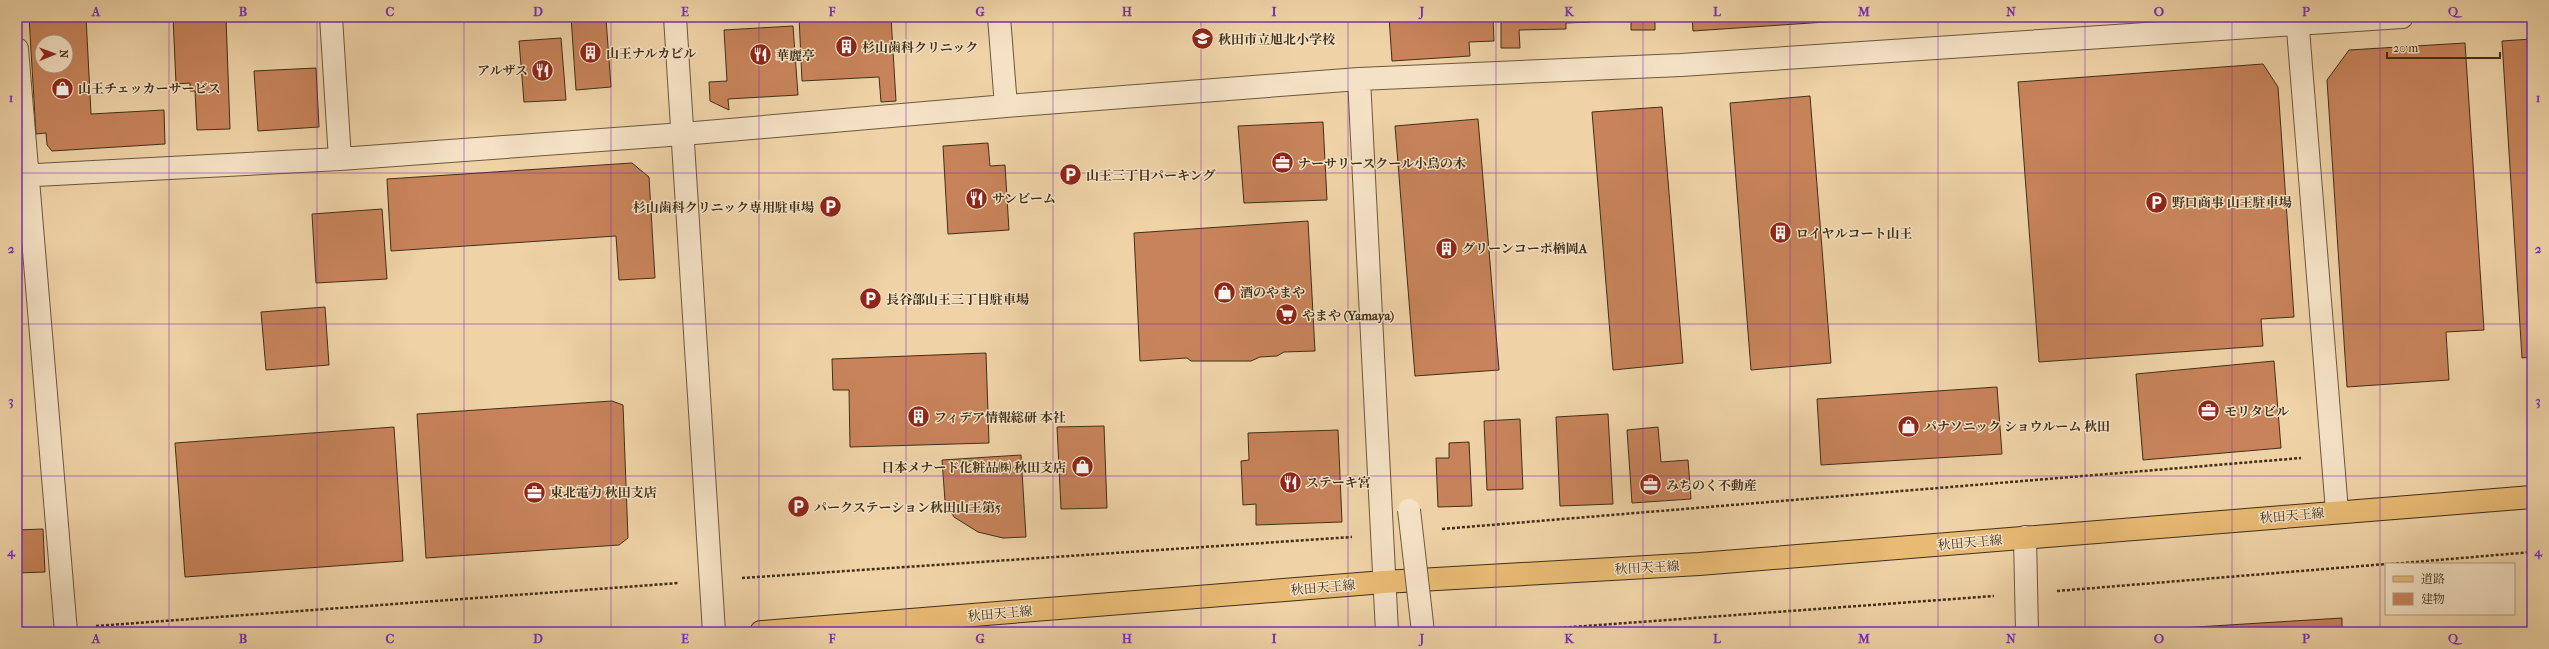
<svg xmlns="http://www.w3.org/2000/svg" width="2549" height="649" viewBox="0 0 2549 649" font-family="'IM FELL French Canon','Noto Serif JP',serif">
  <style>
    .building { fill: #c8835a; stroke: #402f18; fill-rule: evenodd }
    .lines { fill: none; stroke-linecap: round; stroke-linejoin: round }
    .minor-casing { stroke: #6c583c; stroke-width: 24 }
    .tertiary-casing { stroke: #6c583c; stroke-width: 24 }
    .primary-casing { stroke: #402f18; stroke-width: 24 }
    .path { stroke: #402f18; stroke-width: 2.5; stroke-dasharray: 3 2; stroke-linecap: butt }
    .minor { stroke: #f5e2c6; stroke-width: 22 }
    .tertiary { stroke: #f5e2c6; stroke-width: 22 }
    .primary { stroke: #e8ba74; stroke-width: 22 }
    .pedestrian-bridge-casing { stroke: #6c583c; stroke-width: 24; stroke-linecap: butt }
    .pedestrian-bridge { stroke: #f5e2c6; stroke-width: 22 }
    .grid { fill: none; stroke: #7b2cbf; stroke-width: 1; stroke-opacity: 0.55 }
    .labels { text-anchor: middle; stroke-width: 3; stroke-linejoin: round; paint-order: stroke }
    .poi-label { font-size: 13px; font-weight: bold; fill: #402f18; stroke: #f5e2c6; text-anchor: start }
    .street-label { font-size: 13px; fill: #402f18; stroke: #f5e2c6 }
    .neatline { fill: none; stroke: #7b2cbf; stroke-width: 1.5 }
    .grid-label { font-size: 13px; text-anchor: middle; font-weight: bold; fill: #7b2cbf }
  </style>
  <rect width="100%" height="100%" fill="#efd3a7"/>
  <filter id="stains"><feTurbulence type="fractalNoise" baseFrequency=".005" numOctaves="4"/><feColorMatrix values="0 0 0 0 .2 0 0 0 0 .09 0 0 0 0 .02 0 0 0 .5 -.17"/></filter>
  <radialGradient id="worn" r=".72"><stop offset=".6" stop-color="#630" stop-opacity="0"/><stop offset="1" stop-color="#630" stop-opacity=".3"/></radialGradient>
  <path class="building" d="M29,17H86L91,114L164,110L165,144L52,151L47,145L46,133L36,134ZM42,42H66V66H42Z
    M173,17H226L230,129L197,130L195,91H190V83L176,84Z
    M571,17H630L606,19L611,87L576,90Z
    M799,17H891L896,101L881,102L879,77L802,81Z
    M1389,17H1493L1494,41L1469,42L1470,56L1392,61Z
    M1501,17H1590V22L1566,23V29L1519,30L1520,48H1501Z
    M1631,17H1655V30H1631Z
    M1692,17H1855V20L1693,31Z
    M793,26L798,95L728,99L729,110L710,101L709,82L727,81L724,30Z
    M561,38L566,100L524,102L519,41Z
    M2532,39V357L2522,358L2502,41Z
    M2465,43L2484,330L2446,332L2449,380L2347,387L2327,80L2349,50Z
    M2263,64L2278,87L2294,317L2261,319L2263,346L2039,362L2018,82Z
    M316,68L319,127L258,131L254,71Z
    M1810,96L1831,363L1751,370L1730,103Z
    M1662,107L1683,363L1613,370L1592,112Z
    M1478,119L1499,370L1415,376L1395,126Z
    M1323,122L1327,200L1244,203L1238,126Z
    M988,143L990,166L1005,165L1009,230L948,234L943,146Z
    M632,163L649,177L655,278L619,280L616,236L391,251L387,179Z
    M382,209L387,279L316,283L312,214Z
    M1308,221L1315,351L1284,352L1277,356L1260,357L1251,361H1191L1187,358L1140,361L1134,233Z
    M325,307L329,365L266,370L261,312Z
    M986,353L989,443L850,447L849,390H833L832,359Z
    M2274,361L2281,448L2143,460L2136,374Z
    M1997,387L2002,454L1821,465L1817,399Z
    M612,401L623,405L628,538L619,545L426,558L417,414Z
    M1608,414L1613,504L1560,506L1556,417Z
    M1520,419L1523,489L1487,490L1484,421Z
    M1104,426L1107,508L1061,509L1057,427Z
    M394,427L403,561L185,577L175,443Z
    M1658,427L1661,462L1688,460L1691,499L1632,503L1627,430Z
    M1338,430L1342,522L1256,525V504L1243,505L1241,461L1249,460L1248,433Z
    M1469,442L1472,506L1438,507L1436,458H1449V443Z
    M1021,455L1026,537L1003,538L978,532L954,517L945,501L942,460Z
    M43,529L45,572L17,573V530Z
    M2342,618V632H2115Z
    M1706,628L1707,632H1611Z"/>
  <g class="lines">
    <defs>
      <path id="minor" d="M331,17L340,159
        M2297,17L2337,511
        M17,49L66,632
        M1359,79L1387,632
        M1006,106L1359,79L1681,65L2402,17
        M17,176L340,159L683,134L1006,106L999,17
        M2025,537L2027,632"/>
      <path id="tertiary" d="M675,17L714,632"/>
      <path id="primary" d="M761,632L1384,582L1699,564L2532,497"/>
    </defs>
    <use href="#minor" class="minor-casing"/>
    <use href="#tertiary" class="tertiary-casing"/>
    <use href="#primary" class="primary-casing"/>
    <path class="path" d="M1442,529L2301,458
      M2391,564L2532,552
      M742,578L1352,537
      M2057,591L2386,564
      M96,626L679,583
      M1455,629L1467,628L1468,632
      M17,631L35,630
      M1504,632L1994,596"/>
    <use href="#minor" class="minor"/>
    <use href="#tertiary" class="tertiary"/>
    <use href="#primary" class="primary"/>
    <defs>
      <path id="pedestrian-bridge" d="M1409,510L1423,632"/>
    </defs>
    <use href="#pedestrian-bridge" class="pedestrian-bridge-casing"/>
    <use href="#pedestrian-bridge" class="pedestrian-bridge"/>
  </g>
  <path class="grid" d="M169,17V632M317,17V632M464,17V632M611,17V632M759,17V632M906,17V632M1053,17V632M1201,17V632M1348,17V632M1496,17V632M1643,17V632M1790,17V632M1938,17V632M2085,17V632M2232,17V632M2380,17V632M17,173H2532M17,324H2532M17,476H2532"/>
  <defs>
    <symbol id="school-disc" viewBox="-11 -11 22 22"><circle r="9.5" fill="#8f2418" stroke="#f5e2c6"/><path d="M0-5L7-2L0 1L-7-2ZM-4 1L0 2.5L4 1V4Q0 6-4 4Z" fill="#fff"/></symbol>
    <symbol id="building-disc" viewBox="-11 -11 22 22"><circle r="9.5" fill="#8f2418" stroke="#f5e2c6"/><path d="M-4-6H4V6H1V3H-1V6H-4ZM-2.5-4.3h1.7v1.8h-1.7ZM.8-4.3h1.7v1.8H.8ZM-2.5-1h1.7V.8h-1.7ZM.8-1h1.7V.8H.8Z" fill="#fff"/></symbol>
    <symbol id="restaurant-disc" viewBox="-11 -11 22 22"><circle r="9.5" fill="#8f2418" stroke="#f5e2c6"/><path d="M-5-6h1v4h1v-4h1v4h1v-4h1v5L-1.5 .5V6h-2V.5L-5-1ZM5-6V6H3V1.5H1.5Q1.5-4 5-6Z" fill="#fff"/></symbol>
    <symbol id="shop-disc" viewBox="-11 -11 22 22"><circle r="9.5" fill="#8f2418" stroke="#f5e2c6"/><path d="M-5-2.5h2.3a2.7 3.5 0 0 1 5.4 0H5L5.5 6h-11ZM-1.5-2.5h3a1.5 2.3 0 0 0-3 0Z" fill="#fff"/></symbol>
    <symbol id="office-disc" viewBox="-11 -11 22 22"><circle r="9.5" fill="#8f2418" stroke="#f5e2c6"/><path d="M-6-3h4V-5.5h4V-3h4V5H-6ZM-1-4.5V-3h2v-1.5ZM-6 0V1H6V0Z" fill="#fff"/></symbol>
    <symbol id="parking-disc" viewBox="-11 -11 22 22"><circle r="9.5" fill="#8f2418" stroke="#f5e2c6"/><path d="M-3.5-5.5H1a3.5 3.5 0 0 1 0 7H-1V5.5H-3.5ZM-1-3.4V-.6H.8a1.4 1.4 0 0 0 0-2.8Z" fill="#fff"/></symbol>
    <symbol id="supermarket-disc" viewBox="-11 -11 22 22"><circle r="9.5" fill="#8f2418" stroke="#f5e2c6"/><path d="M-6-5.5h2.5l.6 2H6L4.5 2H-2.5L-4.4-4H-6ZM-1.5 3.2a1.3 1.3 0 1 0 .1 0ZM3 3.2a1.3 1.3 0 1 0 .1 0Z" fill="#fff"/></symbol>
  </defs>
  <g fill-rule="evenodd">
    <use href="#school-disc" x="1190" y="26" width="25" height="25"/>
    <use href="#building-disc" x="834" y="34" width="25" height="25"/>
    <use href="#building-disc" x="578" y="40" width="25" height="25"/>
    <use href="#restaurant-disc" x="748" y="42" width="25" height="25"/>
    <use href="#restaurant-disc" x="530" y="58" width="25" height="25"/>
    <use href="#shop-disc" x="50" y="76" width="25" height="25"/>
    <use href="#office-disc" x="1270" y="150" width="25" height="25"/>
    <use href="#parking-disc" x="1058" y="162" width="25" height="25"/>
    <use href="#restaurant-disc" x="964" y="186" width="25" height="25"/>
    <use href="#parking-disc" x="2144" y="190" width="25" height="25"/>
    <use href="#parking-disc" x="818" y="194" width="25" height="25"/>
    <use href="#building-disc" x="1768" y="220" width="25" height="25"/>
    <use href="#building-disc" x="1434" y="236" width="25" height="25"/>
    <use href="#shop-disc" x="1212" y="280" width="25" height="25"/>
    <use href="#parking-disc" x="858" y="286" width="25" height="25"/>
    <use href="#supermarket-disc" x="1274" y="302" width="25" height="25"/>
    <use href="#office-disc" x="2196" y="398" width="25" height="25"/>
    <use href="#building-disc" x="906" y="404" width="25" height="25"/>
    <use href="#shop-disc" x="1896" y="414" width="25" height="25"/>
    <use href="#shop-disc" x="1070" y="454" width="25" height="25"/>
    <use href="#restaurant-disc" x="1278" y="470" width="25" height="25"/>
    <use href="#office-disc" x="1638" y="472" width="25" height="25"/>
    <use href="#office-disc" x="522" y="480" width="25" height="25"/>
    <use href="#parking-disc" x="786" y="494" width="25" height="25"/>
  </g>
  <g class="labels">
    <g class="poi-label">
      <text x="1218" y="44">秋田市立旭北小学校</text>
      <text x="862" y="52">杉山歯科クリニック</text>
      <text x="606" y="58">山王ナルカビル</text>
      <text x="776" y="60">華麗亭</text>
      <text x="528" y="75" text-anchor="end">アルザス</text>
      <text x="78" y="93">山王チェッカーサービス</text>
      <text x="1298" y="168">ナーサリースクール小鳥の木</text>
      <text x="1086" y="180">山王三丁目パーキング</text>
      <text x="992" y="203">サンビーム</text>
      <text x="2172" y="207">野口商事 山王駐車場</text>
      <text x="814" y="212" text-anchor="end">杉山歯科クリニック専用駐車場</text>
      <text x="1796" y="238">ロイヤルコート山王</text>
      <text x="1462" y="253">グリーンコーポ楢岡A</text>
      <text x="1240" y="297">酒のやまや</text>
      <text x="886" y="304">長谷部山王三丁目駐車場</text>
      <text x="1302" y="320">やまや (Yamaya)</text>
      <text x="2224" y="416">モリタビル</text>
      <text x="934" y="422">フィデア情報総研 本社</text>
      <text x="1924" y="431">パナソニック ショウルーム 秋田</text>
      <text x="1066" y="472" text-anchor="end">日本メナード化粧品㈱ 秋田支店</text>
      <text x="1306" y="487">ステーキ宮</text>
      <text x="1666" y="490">みちのく不動産</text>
      <text x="550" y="497">東北電力 秋田支店</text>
      <text x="814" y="512">パークステーション秋田山王第5</text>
    </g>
    <g class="street-label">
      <text transform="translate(2292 515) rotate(-5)" y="5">秋田天王線</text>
      <text transform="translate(1970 542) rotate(-5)" y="5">秋田天王線</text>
      <text transform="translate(1647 567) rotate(-3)" y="5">秋田天王線</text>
      <text transform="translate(1323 587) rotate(-5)" y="5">秋田天王線</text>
      <text transform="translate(1000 613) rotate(-5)" y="5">秋田天王線</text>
    </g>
  </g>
  <rect width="2549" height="649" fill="none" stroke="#efd3a7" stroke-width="44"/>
  <rect x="2385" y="563" width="130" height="52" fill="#f5e2c6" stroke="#ad9a80"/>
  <rect x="2393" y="576" width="20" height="6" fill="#e8ba74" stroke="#ad9a80"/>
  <text x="2421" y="583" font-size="12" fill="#402f18">道路</text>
  <rect x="2393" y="593" width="20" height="12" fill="#c8835a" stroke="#ad9a80"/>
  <text x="2421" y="603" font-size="12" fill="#402f18">建物</text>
  <g transform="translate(54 54) rotate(89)"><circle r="19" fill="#f5e2c6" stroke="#ad9a80"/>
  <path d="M0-3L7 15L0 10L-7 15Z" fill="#8f2418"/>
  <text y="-6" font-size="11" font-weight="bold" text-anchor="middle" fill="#402f18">N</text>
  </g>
  <path d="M2387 52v6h113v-6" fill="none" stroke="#402f18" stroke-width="2"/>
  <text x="2393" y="52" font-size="12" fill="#402f18" stroke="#f5e2c6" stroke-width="3" paint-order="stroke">20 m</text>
  <rect x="22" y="22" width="2505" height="605" class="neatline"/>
  <g class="grid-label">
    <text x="96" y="16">A</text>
    <text x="243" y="16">B</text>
    <text x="390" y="16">C</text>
    <text x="538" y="16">D</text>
    <text x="685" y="16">E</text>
    <text x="832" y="16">F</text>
    <text x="980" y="16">G</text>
    <text x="1127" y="16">H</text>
    <text x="1274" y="16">I</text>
    <text x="1422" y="16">J</text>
    <text x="1569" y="16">K</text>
    <text x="1717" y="16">L</text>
    <text x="1864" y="16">M</text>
    <text x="2011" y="16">N</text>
    <text x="2159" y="16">O</text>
    <text x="2306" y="16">P</text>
    <text x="2453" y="16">Q</text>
    <text x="11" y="102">1</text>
    <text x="2538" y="102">1</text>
    <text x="11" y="253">2</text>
    <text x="2538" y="253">2</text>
    <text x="11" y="405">3</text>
    <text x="2538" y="405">3</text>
    <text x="11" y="556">4</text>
    <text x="2538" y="556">4</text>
    <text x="96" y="643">A</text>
    <text x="243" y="643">B</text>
    <text x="390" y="643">C</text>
    <text x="538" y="643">D</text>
    <text x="685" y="643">E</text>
    <text x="832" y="643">F</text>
    <text x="980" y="643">G</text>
    <text x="1127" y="643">H</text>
    <text x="1274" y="643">I</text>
    <text x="1422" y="643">J</text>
    <text x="1569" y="643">K</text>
    <text x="1717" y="643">L</text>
    <text x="1864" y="643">M</text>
    <text x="2011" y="643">N</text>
    <text x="2159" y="643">O</text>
    <text x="2306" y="643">P</text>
    <text x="2453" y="643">Q</text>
  </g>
  <rect width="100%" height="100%" filter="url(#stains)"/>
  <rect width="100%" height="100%" fill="url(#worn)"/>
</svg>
